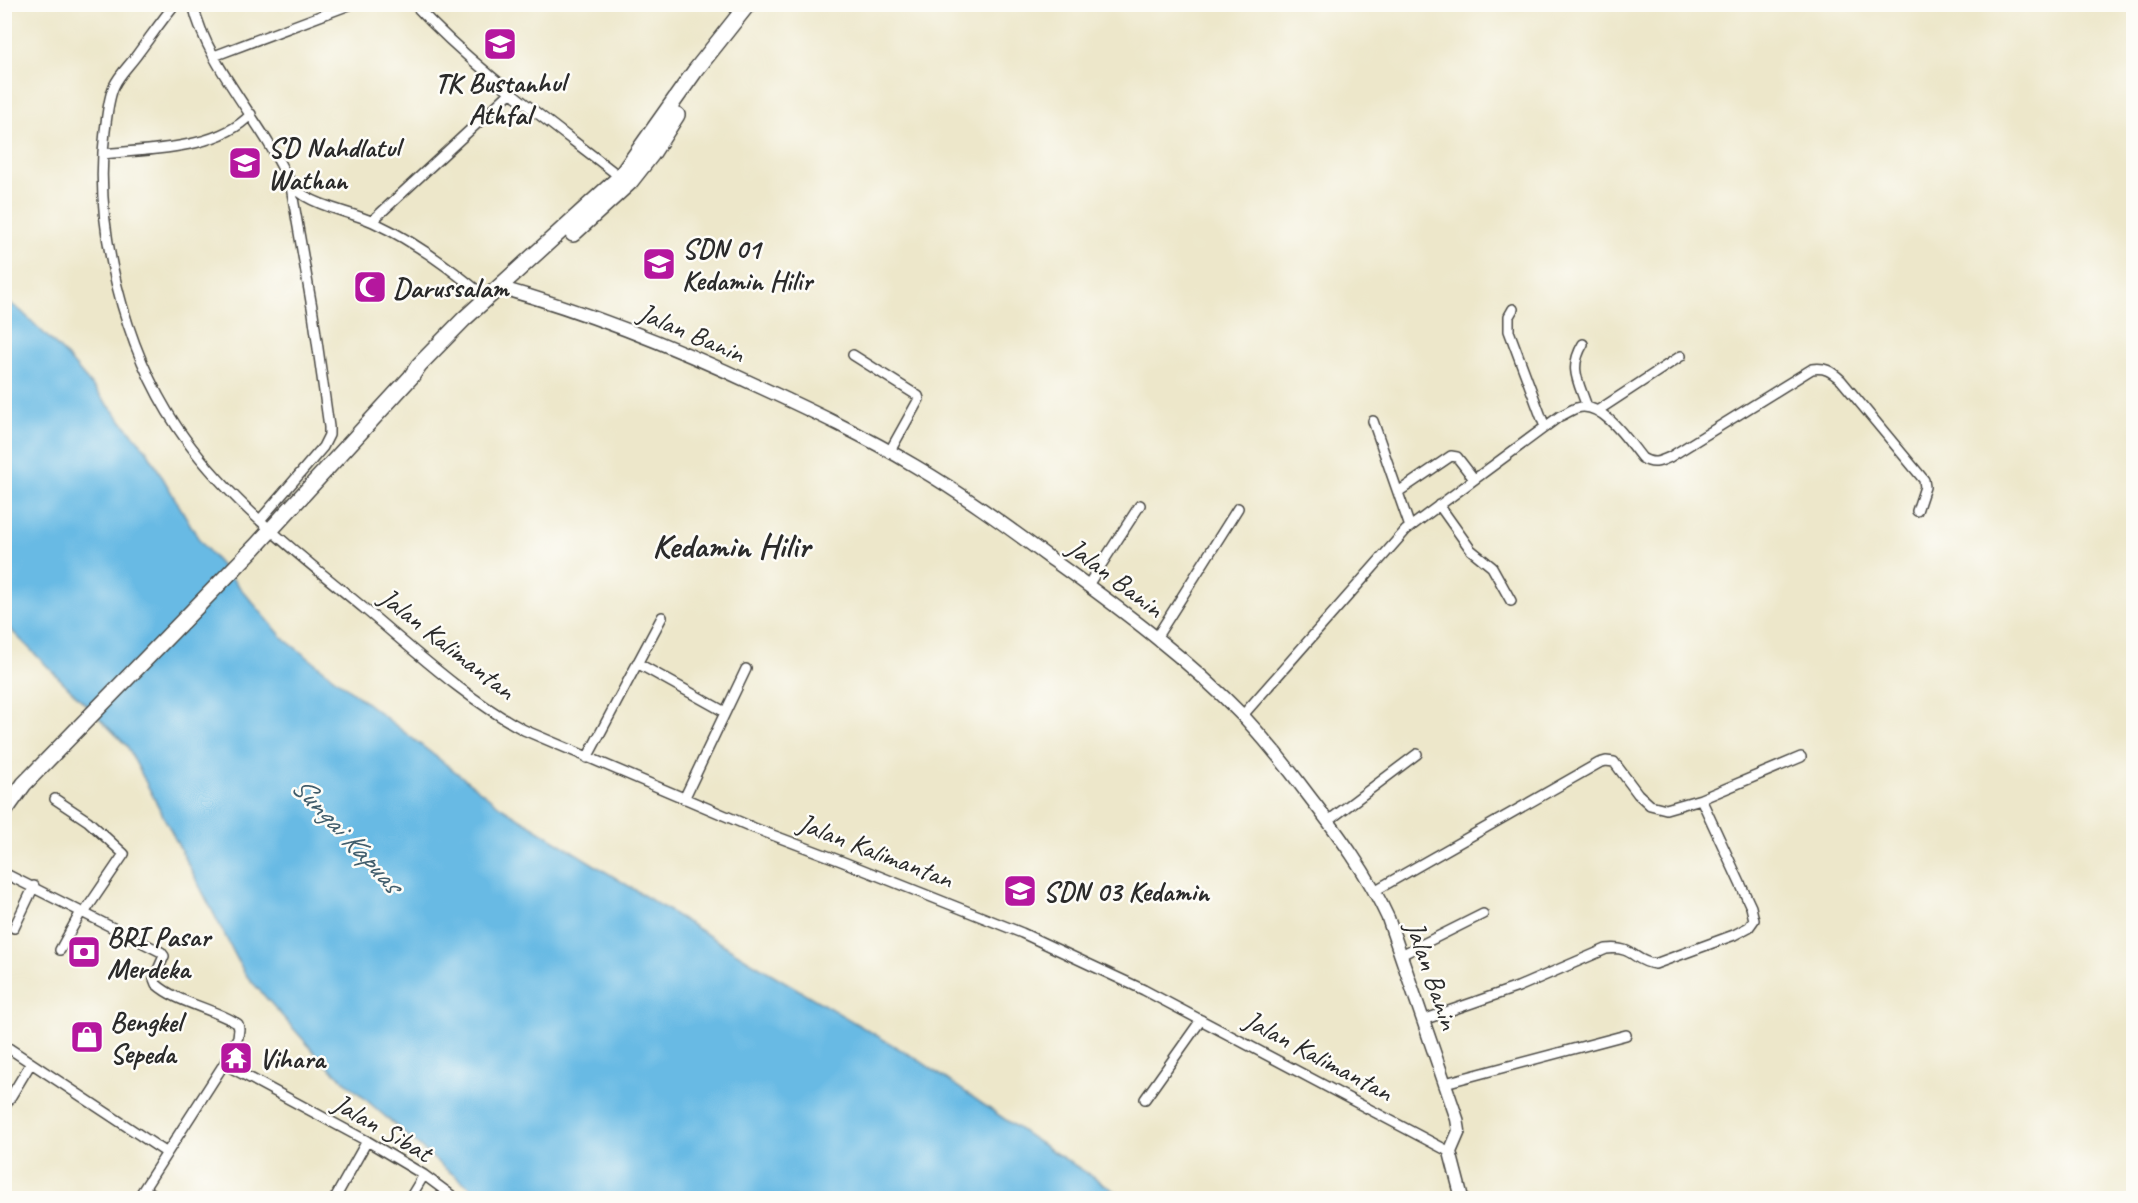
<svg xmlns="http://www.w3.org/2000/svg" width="2138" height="1203" viewBox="0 0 2138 1203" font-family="Caveat,sans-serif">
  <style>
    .water { fill: #68bae4; stroke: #4a7288; stroke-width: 1.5 }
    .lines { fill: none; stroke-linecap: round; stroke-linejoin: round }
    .minor-casing { stroke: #484743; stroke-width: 12 }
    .tertiary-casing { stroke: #484743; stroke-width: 15 }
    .trunk-casing { stroke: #484743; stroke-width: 18 }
    .minor { stroke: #fff; stroke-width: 9 }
    .tertiary { stroke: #fff; stroke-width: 12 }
    .trunk { stroke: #fff; stroke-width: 15 }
    .labels { text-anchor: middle; stroke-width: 5; stroke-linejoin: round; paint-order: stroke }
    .poi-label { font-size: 28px; font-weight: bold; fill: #2b2b2b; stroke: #fdfcf7; text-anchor: start }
    .street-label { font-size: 28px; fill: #2b2b2b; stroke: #fdfcf7 }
    .water-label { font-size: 30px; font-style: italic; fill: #405d6c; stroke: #fdfcf7 }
    .district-label { font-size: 34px; font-weight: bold; fill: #2b2b2b; stroke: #fdfcf7 }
  </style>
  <rect width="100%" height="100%" fill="#fdfcf7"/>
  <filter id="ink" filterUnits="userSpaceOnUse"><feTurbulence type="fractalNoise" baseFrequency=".0167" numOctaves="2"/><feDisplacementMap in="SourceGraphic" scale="12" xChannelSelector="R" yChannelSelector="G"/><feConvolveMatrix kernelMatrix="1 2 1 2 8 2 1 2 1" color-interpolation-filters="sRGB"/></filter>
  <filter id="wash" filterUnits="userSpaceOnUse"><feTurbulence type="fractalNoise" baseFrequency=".008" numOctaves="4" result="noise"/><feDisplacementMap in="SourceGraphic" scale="24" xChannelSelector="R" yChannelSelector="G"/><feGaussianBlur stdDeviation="1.35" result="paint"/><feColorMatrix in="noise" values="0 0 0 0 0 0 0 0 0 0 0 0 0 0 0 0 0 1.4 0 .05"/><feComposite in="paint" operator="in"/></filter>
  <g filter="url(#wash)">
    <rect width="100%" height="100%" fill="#ede7ca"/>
    <path class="water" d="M4,299L21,311L65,354L147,451L200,541L284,639L501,807L748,960L920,1061L1035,1140L1126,1198H485L443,1167L324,1063L245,974L127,746L5,624Z"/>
  </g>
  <g filter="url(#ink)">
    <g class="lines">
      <defs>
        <path id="minor" d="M175,4C162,20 151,36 139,52C131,64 120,73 114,86C108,99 107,117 105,131C93,225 124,348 177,427C226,500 299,554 366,610C416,652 466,699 524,730L754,828L841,861L1022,933L1144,990L1450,1152
          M193,4C204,54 243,101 269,144C280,161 288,185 305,196C326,209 351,212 373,222C414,241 452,269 486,298
          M414,4C475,70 550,122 620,177
          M214,56L352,4
          M103,154C149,149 218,150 251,114
          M372,221L511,92
          M1513,309L1509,316V331L1545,427
          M1583,344C1568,369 1579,382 1587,407
          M853,355L918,396L919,399L890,451
          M1597,411L1681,356
          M1373,421L1410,527
          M1398,492L1451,456L1457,457L1474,479
          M1439,505L1471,550L1492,567L1511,601
          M260,520L323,447L329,435V427L313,313L290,181
          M1088,585L1140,505
          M1156,638L1238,508
          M637,663L725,712
          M1243,715L1406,530L1560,416C1566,414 1572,409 1577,408C1602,400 1629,442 1642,458C1653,465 1659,462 1670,457L1812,369C1825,367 1831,371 1841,380L1924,480L1925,487L1917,511
          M587,758L662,617
          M55,799L88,821L124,854L84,913
          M684,799L746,669
          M1328,821L1417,754
          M4,873L161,952L164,956L154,979L156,984C177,1003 213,1008 238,1024L239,1029L238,1037L224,1064L138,1198
          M1376,890L1599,763L1606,761L1614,762L1638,794L1650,805L1666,809L1701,799L1801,757
          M14,928L34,886
          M60,950L81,912
          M1401,955L1483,914
          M1423,1020L1518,987L1606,949C1635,946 1632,961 1655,964L1734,935L1749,927L1754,920L1751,907L1701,799
          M4,1045L167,1153
          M224,1064L367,1141L424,1175L455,1198
          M1445,1083L1626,1035
          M1145,1099L1201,1020
          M4,1108L31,1063
          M144,1189L160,1198
          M335,1198L367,1141
          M410,1198L424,1175"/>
        <path id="tertiary" d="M498,287C588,312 675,347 760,387C812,411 865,436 915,466C963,494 1009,528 1054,561C1121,609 1188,659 1245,718C1268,743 1289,769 1309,796C1339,835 1368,874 1388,918L1457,1119L1459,1131L1450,1152L1462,1198"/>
        <path id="trunk" d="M573,234L630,182L652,154L677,115
          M4,812L24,784L255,547L411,377L419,365L464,319L620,177L695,71L748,4"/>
      </defs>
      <use href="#minor" class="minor-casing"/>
      <use href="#tertiary" class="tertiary-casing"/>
      <use href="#trunk" class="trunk-casing"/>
      <use href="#minor" class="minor"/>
      <use href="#tertiary" class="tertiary"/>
      <use href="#trunk" class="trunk"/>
    </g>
  </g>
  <defs>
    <symbol id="school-square" viewBox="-11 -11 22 22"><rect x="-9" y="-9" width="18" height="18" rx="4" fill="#b5179e" stroke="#fdfcf7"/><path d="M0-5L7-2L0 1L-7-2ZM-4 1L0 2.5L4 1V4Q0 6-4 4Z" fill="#fff"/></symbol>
    <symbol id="mosque-square" viewBox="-11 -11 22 22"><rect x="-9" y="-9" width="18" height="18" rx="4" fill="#b5179e" stroke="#fdfcf7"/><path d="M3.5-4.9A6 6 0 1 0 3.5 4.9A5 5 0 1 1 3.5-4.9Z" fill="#fff"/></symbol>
    <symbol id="bank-square" viewBox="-11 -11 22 22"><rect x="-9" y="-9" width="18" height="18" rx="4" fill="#b5179e" stroke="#fdfcf7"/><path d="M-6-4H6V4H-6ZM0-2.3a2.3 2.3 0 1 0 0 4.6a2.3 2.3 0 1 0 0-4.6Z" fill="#fff"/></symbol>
    <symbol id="shop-square" viewBox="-11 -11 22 22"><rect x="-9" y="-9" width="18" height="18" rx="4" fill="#b5179e" stroke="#fdfcf7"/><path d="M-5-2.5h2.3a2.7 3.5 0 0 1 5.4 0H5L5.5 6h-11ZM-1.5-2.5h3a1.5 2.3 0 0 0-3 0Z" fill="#fff"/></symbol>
    <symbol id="temple-square" viewBox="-11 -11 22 22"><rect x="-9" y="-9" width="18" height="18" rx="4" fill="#b5179e" stroke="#fdfcf7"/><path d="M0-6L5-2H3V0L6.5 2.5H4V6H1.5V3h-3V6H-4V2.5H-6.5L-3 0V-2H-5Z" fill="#fff"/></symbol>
  </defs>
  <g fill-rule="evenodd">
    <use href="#school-square" x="481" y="25" width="38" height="38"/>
    <use href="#school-square" x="226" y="144" width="38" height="38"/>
    <use href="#school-square" x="640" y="245" width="38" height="38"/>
    <use href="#mosque-square" x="351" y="268" width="38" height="38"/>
    <use href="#school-square" x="1001" y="872" width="38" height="38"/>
    <use href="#bank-square" x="65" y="933" width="38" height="38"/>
    <use href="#shop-square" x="68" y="1018" width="38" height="38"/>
    <use href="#temple-square" x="217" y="1039" width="38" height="38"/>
  </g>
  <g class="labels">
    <g class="poi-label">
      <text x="500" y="92" text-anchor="middle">TK Bustanhul<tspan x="500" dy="32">Athfal</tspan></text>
      <text x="268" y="157">SD Nahdlatul<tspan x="268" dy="32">Wathan</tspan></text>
      <text x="682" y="258">SDN 01<tspan x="682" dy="32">Kedamin Hilir</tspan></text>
      <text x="393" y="297">Darussalam</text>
      <text x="1043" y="901">SDN 03 Kedamin</text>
      <text x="107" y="946">BRI Pasar<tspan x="107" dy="32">Merdeka</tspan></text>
      <text x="110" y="1031">Bengkel<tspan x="110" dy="32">Sepeda</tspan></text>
      <text x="259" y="1068">Vihara</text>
    </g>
    <g class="street-label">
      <text transform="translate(692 332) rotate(23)" y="10">Jalan Banin</text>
      <text transform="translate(1116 577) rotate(37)" y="10">Jalan Banin</text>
      <text transform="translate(448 643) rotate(38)" y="10">Jalan Kalimantan</text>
      <text transform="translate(876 850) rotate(21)" y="10">Jalan Kalimantan</text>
      <text transform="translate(1433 975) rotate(71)" y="10">Jalan Banin</text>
      <text transform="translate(1319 1055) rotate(28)" y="10">Jalan Kalimantan</text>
      <text transform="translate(383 1127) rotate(30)" y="10">Jalan Sibat</text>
    </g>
    <g class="water-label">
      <text transform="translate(347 834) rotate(47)" y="10">Sungai Kapuas</text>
    </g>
    <g class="district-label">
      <text x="731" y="557">Kedamin Hilir</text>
    </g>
  </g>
  <rect width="2138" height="1203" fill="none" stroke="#fdfcf7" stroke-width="24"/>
</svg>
